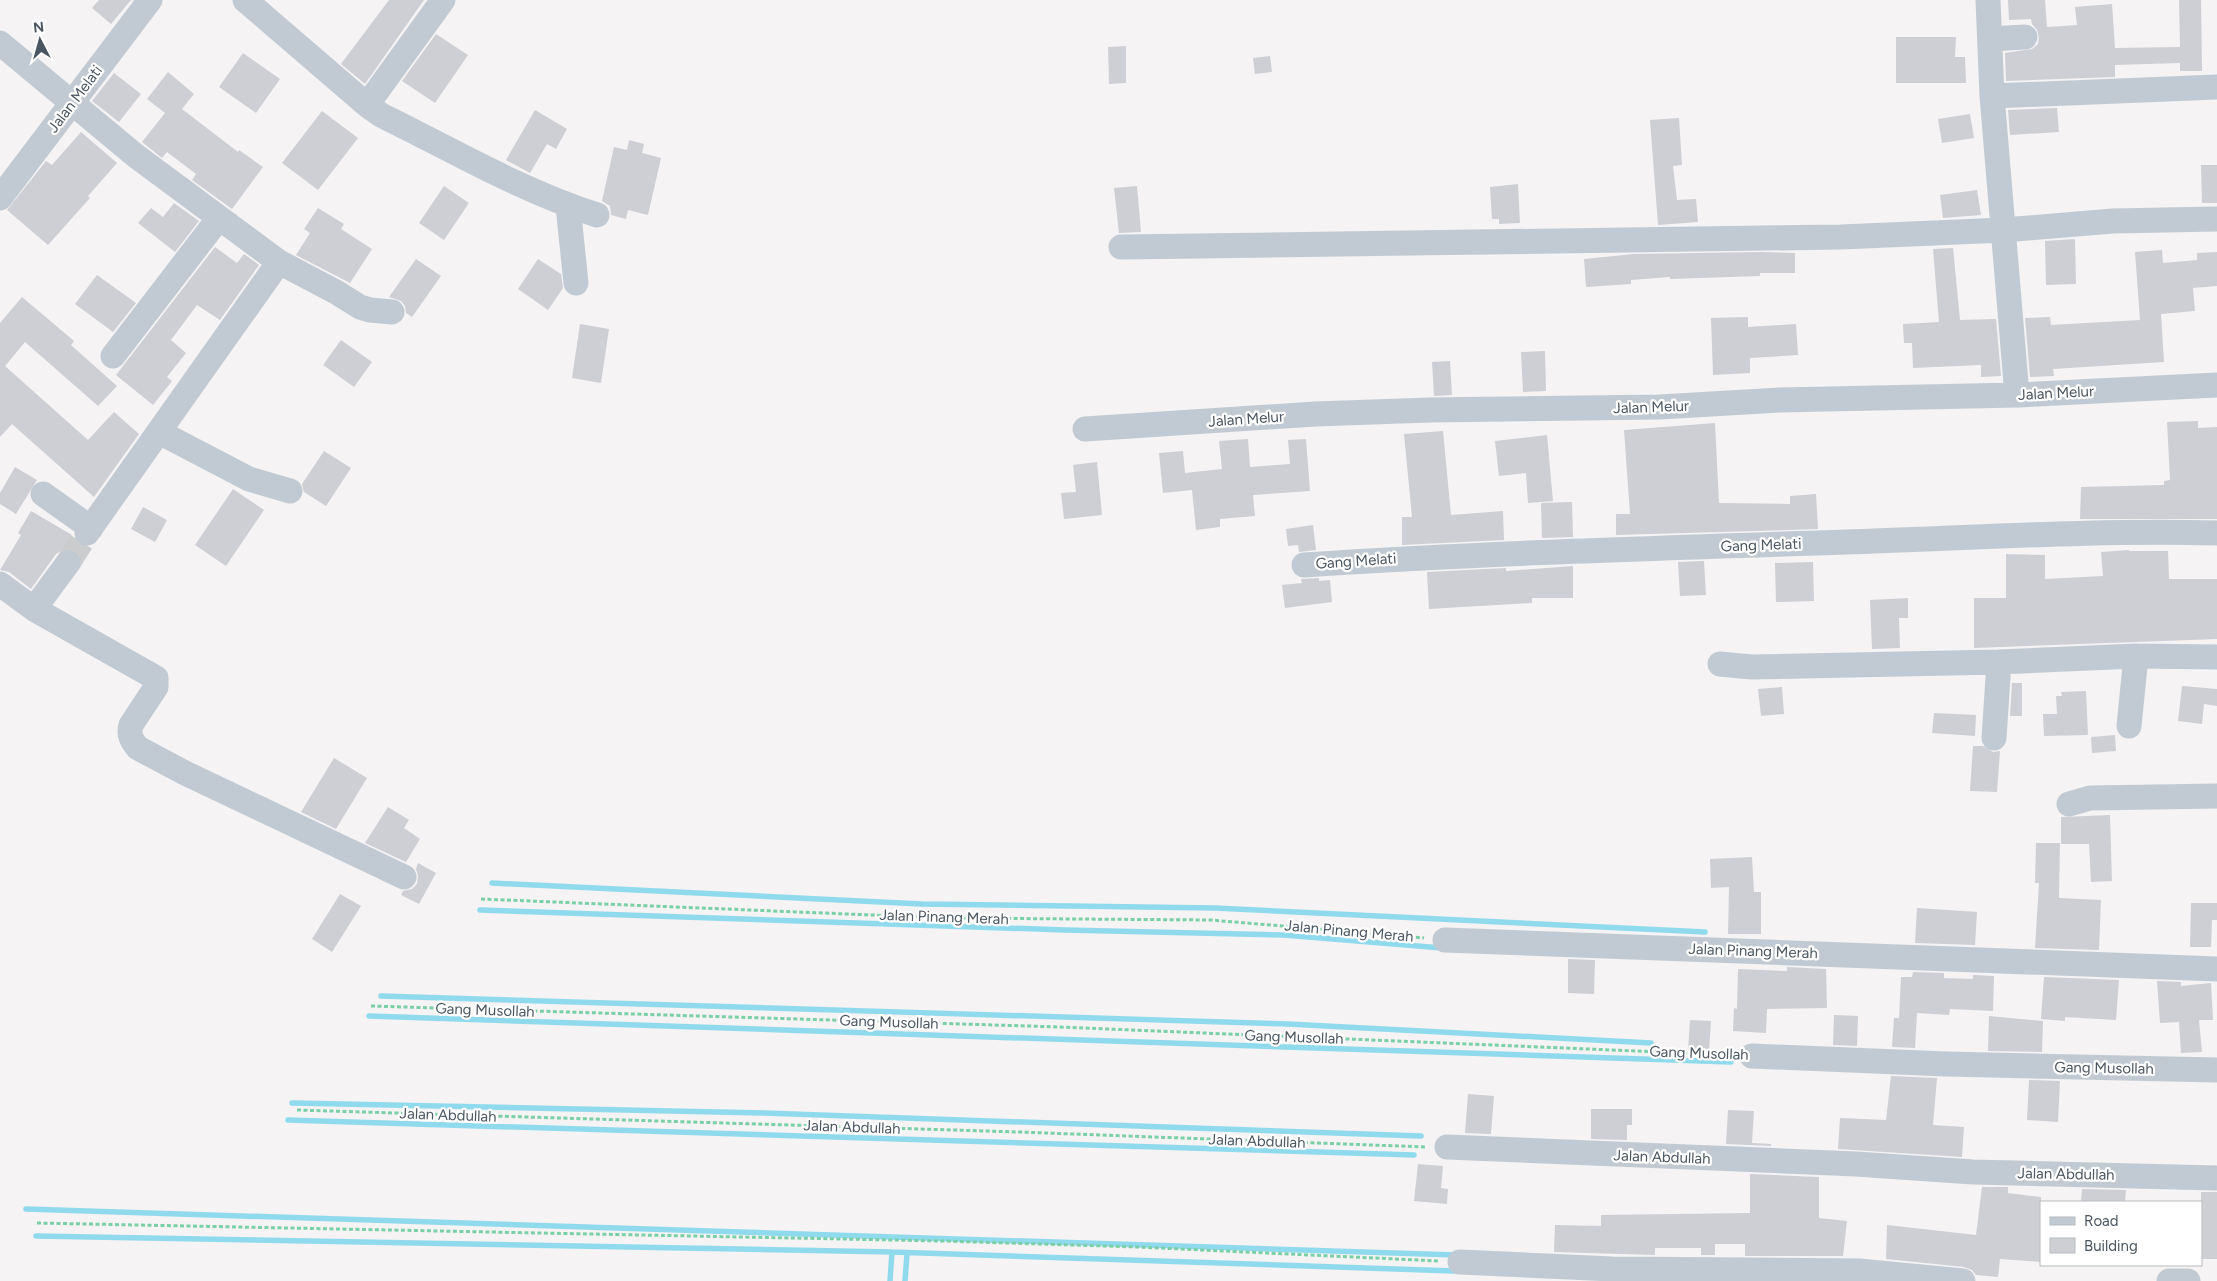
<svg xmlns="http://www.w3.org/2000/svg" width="2217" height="1281" viewBox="0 0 2217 1281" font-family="Figtree,sans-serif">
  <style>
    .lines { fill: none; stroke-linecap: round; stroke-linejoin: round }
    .stream { stroke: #90daee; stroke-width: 5.5 }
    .building { fill: #cdcfd5 }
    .minor-tunnel { stroke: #caccce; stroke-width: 25; stroke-dasharray: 25 12; stroke-linecap: butt }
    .path { stroke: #7ad0a6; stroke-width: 3; stroke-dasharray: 4 2.5; stroke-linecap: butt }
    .minor { stroke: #c1cad2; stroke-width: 25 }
    .labels { text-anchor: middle; stroke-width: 4.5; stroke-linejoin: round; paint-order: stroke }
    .street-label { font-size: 15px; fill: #4a5661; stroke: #fff }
  </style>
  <rect width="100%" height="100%" fill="#f5f3f3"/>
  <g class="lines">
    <path class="stream" d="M492,883L922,904L1215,908L1705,932
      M480,910L1065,930L1284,935L1442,948
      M381,996L1288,1024L1651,1043
      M369,1016L1731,1062
      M292,1103L764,1113L1421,1136
      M288,1120L1414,1155
      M26,1209L1456,1255
      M36,1236L892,1252L1454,1271
      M890,1281L892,1252
      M905,1281L907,1254"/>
  </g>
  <path class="building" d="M99,0H131L111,24L92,8Z
    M389,0H424L365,84L341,64Z
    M2008,0H2045L2047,27L2077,25L2075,7L2112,4L2115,48L2180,47L2179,0H2201L2202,71H2180V63L2115,65V77L2006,81L2005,53L2032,49L2038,44L2039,37L2037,30L2032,24L2031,19L2009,20Z
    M436,34L468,55L435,103L402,81Z
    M1896,37H1956L1955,57H1965L1966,83H1896Z
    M1126,46V83L1109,84L1108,47Z
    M243,53L280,79L256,113L219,87Z
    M1270,56L1272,72L1255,74L1253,58Z
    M168,72L194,94L182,109L238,152L239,150L263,167L232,209L192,180L196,174L167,152L162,158L142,142L165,113L147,99Z
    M114,73L141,94L119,122L92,101Z
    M2057,108L2059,132L2010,135L2008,110Z
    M535,110L567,129L556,149L547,144L530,173L506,160Z
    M322,111L358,138L318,190L282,163Z
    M1970,114L1974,138L1942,143L1938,119Z
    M1679,118L1682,165L1673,166L1677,200L1696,199L1698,222L1658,225L1650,120Z
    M81,132L117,163L88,196L90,198L48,245L7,210L46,161L52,165Z
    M629,140L644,144L642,153L661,158L648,215L628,210L626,219L611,215L610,206L602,201L614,147L627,150Z
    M2201,165H2217V203H2202Z
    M1518,184L1520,223L1499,224V219H1492L1490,187Z
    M444,186L469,203L444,240L419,223Z
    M1137,186L1141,232L1119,233L1114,188Z
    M1977,190L1981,215L1943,218L1940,195Z
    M174,203L199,221L175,252L138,223L151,208L163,217Z
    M318,208L344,224L341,229L372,249L350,283L296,255L310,233L304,229Z
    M2075,239L2076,284L2046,285L2045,241Z
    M215,247L237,263L244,254L259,265L220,320L197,305L171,340L186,353L167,377L172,381L153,405L116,375Z
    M1953,248L1960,320L1996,319L2001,376L1981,377V365L1913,368L1912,343H1904L1903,324L1939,322L1933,249Z
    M2162,250L2163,263L2197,260V253L2217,252V286L2193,288L2195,311L2161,314L2164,362L2053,369L2054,376L2030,377L2025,318L2050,317L2051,325L2140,320L2135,252Z
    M1760,252L1795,253V273H1760V276L1670,279V277L1631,280V284L1586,287L1584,259L1634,254Z
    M416,259L441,276L412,317L406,313L405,306L401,301L389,297Z
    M538,259L561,274L563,288L548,310L518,289Z
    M97,275L136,303L113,332L75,304Z
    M22,297L74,341L71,345L117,386L98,406L25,342L5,366L88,440L114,412L139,434L94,497L12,424L0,437V323Z
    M1748,317V327L1796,324L1798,355L1750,358V373L1713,375L1711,318Z
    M580,324L609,329L601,383L572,378Z
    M341,340L372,362L354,387L323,365Z
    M1545,351L1546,391L1523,392L1521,352Z
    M1450,361L1452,395L1434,396L1432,362Z
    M2198,421V428L2217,427V519H2080L2081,487L2164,485V481L2170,480L2167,422Z
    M1715,423L1719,503L1790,504V496L1816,494L1818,529L1616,535V514H1630L1624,430Z
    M1443,431L1451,515L1503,511L1504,540L1402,545V517H1412L1404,434Z
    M1547,435L1553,501L1528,503L1526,473L1499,476L1495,441Z
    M1248,439L1250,467L1290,464L1288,440L1306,439L1310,491L1253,495L1255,516L1220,519V527L1196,530L1192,490L1163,493L1159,453L1183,451L1185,473L1222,469L1219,441Z
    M324,451L351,468L326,506L304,492L302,484Z
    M1097,462L1102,515L1064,519L1061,493L1076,492L1073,465Z
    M15,467L37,480L16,514L0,504V493Z
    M233,489L264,510L226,566L195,545Z
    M1572,502L1573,537L1542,538L1541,503Z
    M143,507L167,520L155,542L131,529Z
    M31,511L72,535L63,550L56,554L31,589L9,572L0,570L21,535L18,533Z
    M1313,525L1316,550L1299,552L1298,545L1288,546L1286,529Z
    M2129,550V551H2168L2169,579H2217V639L1974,648V598H2006V554L2045,555V579L2103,576L2101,552Z
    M1704,561L1706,595L1680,596L1678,562Z
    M1813,562L1814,601L1776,602L1775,563Z
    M1573,566V598H1532V603L1429,609L1427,572L1506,568V571Z
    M1319,578V581L1330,580L1332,602L1285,608L1282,585L1302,583L1301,579Z
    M1908,598V618H1899L1900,648L1872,649L1870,600Z
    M2012,683H2022V716H2010Z
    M2182,686L2217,689V706L2204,704L2202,724L2178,721Z
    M1782,687L1784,714L1761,716L1758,689Z
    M2086,691L2088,735L2044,736L2043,714H2057L2056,696H2062L2061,692Z
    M1934,713L1976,715L1975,736L1932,733Z
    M2115,735L2116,751L2092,753L2091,737Z
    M1973,746H1983L1993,752L2000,751L1997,792L1970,791Z
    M334,758L367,778L336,829L301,812Z
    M388,807L409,820L404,828L420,839L406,862L365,843Z
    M2110,815L2112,881L2091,882L2089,844H2061V817Z
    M2036,843H2060L2059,898L2101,900L2099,950L2035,948L2039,883H2035Z
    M1752,857L1754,892H1761V934H1728L1729,887L1711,888L1710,859Z
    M418,863L436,873L419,904L401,895L403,891L412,889L417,884L418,876L416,869Z
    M340,894L361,906L332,952L312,939Z
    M2191,903H2217V920H2212L2211,947H2190Z
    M1917,908L1977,912L1975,945L1915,943Z
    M1568,959L1595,960L1594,994L1568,993Z
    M1787,967L1826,969L1827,1008L1767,1009L1766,1033L1733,1031L1734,1008L1737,1009L1738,969L1787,971Z
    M1913,972L1944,973V978L1973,979V975L1994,976L1993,1011L1950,1009L1949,1015L1917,1013L1915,1048L1892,1047L1894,1018H1899L1901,977H1912Z
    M2044,977L2119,980L2116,1020L2065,1017V1021L2041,1019Z
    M2157,981L2181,982V986L2211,983L2213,1020H2199L2202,1052L2181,1053L2179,1022L2160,1023Z
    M1834,1015L1858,1016L1857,1046L1833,1045Z
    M1989,1016L2043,1021L2042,1052L1988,1051Z
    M1690,1020L1711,1021L1709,1052L1688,1051Z
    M1891,1076L1937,1078L1933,1125L1964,1127L1962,1157L1838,1149L1840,1118L1886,1120Z
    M2029,1080L2060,1081L2058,1122L2027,1120Z
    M1468,1094L1494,1096L1491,1134L1465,1133Z
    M1591,1109H1632V1125H1627V1140L1591,1139Z
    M1728,1110L1754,1111L1752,1143L1771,1144V1146L1726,1144Z
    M1418,1164L1443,1166L1441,1188L1448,1189L1447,1204L1414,1201Z
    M1750,1174L1819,1177V1218L1847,1221L1843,1256H1745V1244H1715V1255H1701V1248H1655V1255L1554,1252L1555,1225L1601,1226V1215L1750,1213Z
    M1982,1187H2008V1193L2041,1197V1262L2000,1259L1998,1277L1976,1275L1972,1270L1964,1267L1886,1259L1887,1225L1976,1235Z
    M2082,1189L2126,1190L2125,1202H2081Z
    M2201,1192H2217V1259H2201Z"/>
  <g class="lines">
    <path class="minor-tunnel" d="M68,563L87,533"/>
    <path class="path" d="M481,899L945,918L1211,920L1424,938
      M371,1006L1060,1027L1732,1055
      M297,1110L1019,1132L1426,1147
      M37,1223L943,1241L1138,1247L1439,1261"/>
    <path class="minor" d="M245,0L367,105L381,115C452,150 522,191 597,215
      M1988,0L1992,96L2017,395
      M1990,39L2025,37
      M0,43L136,156L279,262L336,292L360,307L370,310L392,312
      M1992,96L2217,87
      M367,105L443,0
      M0,198L150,0
      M568,206L576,283
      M1121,247L1841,237L2004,230L2113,221L2217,219
      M113,356L219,218
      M1085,429L1315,414L1430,410L1660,407L1780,400L2017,395L2217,385
      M159,432L249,479L290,491
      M43,494L91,528
      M87,533L279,262
      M1304,565C1485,553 1665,548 1845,542C1969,538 2093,530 2217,533
      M0,584L34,609L68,563
      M34,609L156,678V687L131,725C128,735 132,741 138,748L185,773L404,877
      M1720,664L1751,667L1999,662L2136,656L2217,657
      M2129,726L2136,656
      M1994,738L1999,662
      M2069,804L2090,798L2217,796
      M1445,940L2217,969
      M1752,1056L1946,1064L2217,1070
      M1447,1147L1856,1164L1973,1172L2217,1178
      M1460,1262L1612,1269L1859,1271L1963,1281
      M2169,1281H2188"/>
  </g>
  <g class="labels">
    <g class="street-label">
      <text transform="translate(75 99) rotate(-53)" y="5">Jalan Melati</text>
      <text transform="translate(2056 393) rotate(-3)" y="5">Jalan Melur</text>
      <text transform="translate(1651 407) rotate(-2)" y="5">Jalan Melur</text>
      <text transform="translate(1246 419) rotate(-4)" y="5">Jalan Melur</text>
      <text transform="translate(1761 545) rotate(-2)" y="5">Gang Melati</text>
      <text transform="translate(1356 561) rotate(-4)" y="5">Gang Melati</text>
      <text transform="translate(944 917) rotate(2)" y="5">Jalan Pinang Merah</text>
      <text transform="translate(1349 931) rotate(5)" y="5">Jalan Pinang Merah</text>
      <text transform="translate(1753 951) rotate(2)" y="5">Jalan Pinang Merah</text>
      <text transform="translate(485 1010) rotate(2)" y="5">Gang Musollah</text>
      <text transform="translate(889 1022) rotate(2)" y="5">Gang Musollah</text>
      <text transform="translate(1294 1037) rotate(2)" y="5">Gang Musollah</text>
      <text transform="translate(1699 1053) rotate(2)" y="5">Gang Musollah</text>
      <text transform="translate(2104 1068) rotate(1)" y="5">Gang Musollah</text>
      <text transform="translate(448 1115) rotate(2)" y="5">Jalan Abdullah</text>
      <text transform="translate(852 1127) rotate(2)" y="5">Jalan Abdullah</text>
      <text transform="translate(1257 1141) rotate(2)" y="5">Jalan Abdullah</text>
      <text transform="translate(1662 1157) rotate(2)" y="5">Jalan Abdullah</text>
      <text transform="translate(2066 1174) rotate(1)" y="5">Jalan Abdullah</text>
    </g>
  </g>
  <rect x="2040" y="1201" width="162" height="65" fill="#ffffff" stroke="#b7bbc0"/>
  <rect x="2050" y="1217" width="25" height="8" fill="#c1cad2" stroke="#b7bbc0"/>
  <text x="2084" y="1226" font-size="15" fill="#4a5661">Road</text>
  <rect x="2050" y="1238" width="25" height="15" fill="#cdcfd5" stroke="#b7bbc0"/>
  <text x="2084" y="1251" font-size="15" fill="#4a5661">Building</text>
  <g transform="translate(40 40) rotate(354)" stroke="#ffffff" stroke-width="4" paint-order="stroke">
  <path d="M0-4L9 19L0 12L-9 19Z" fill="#4a5661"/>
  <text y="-8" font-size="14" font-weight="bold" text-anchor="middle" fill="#4a5661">N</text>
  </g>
</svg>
